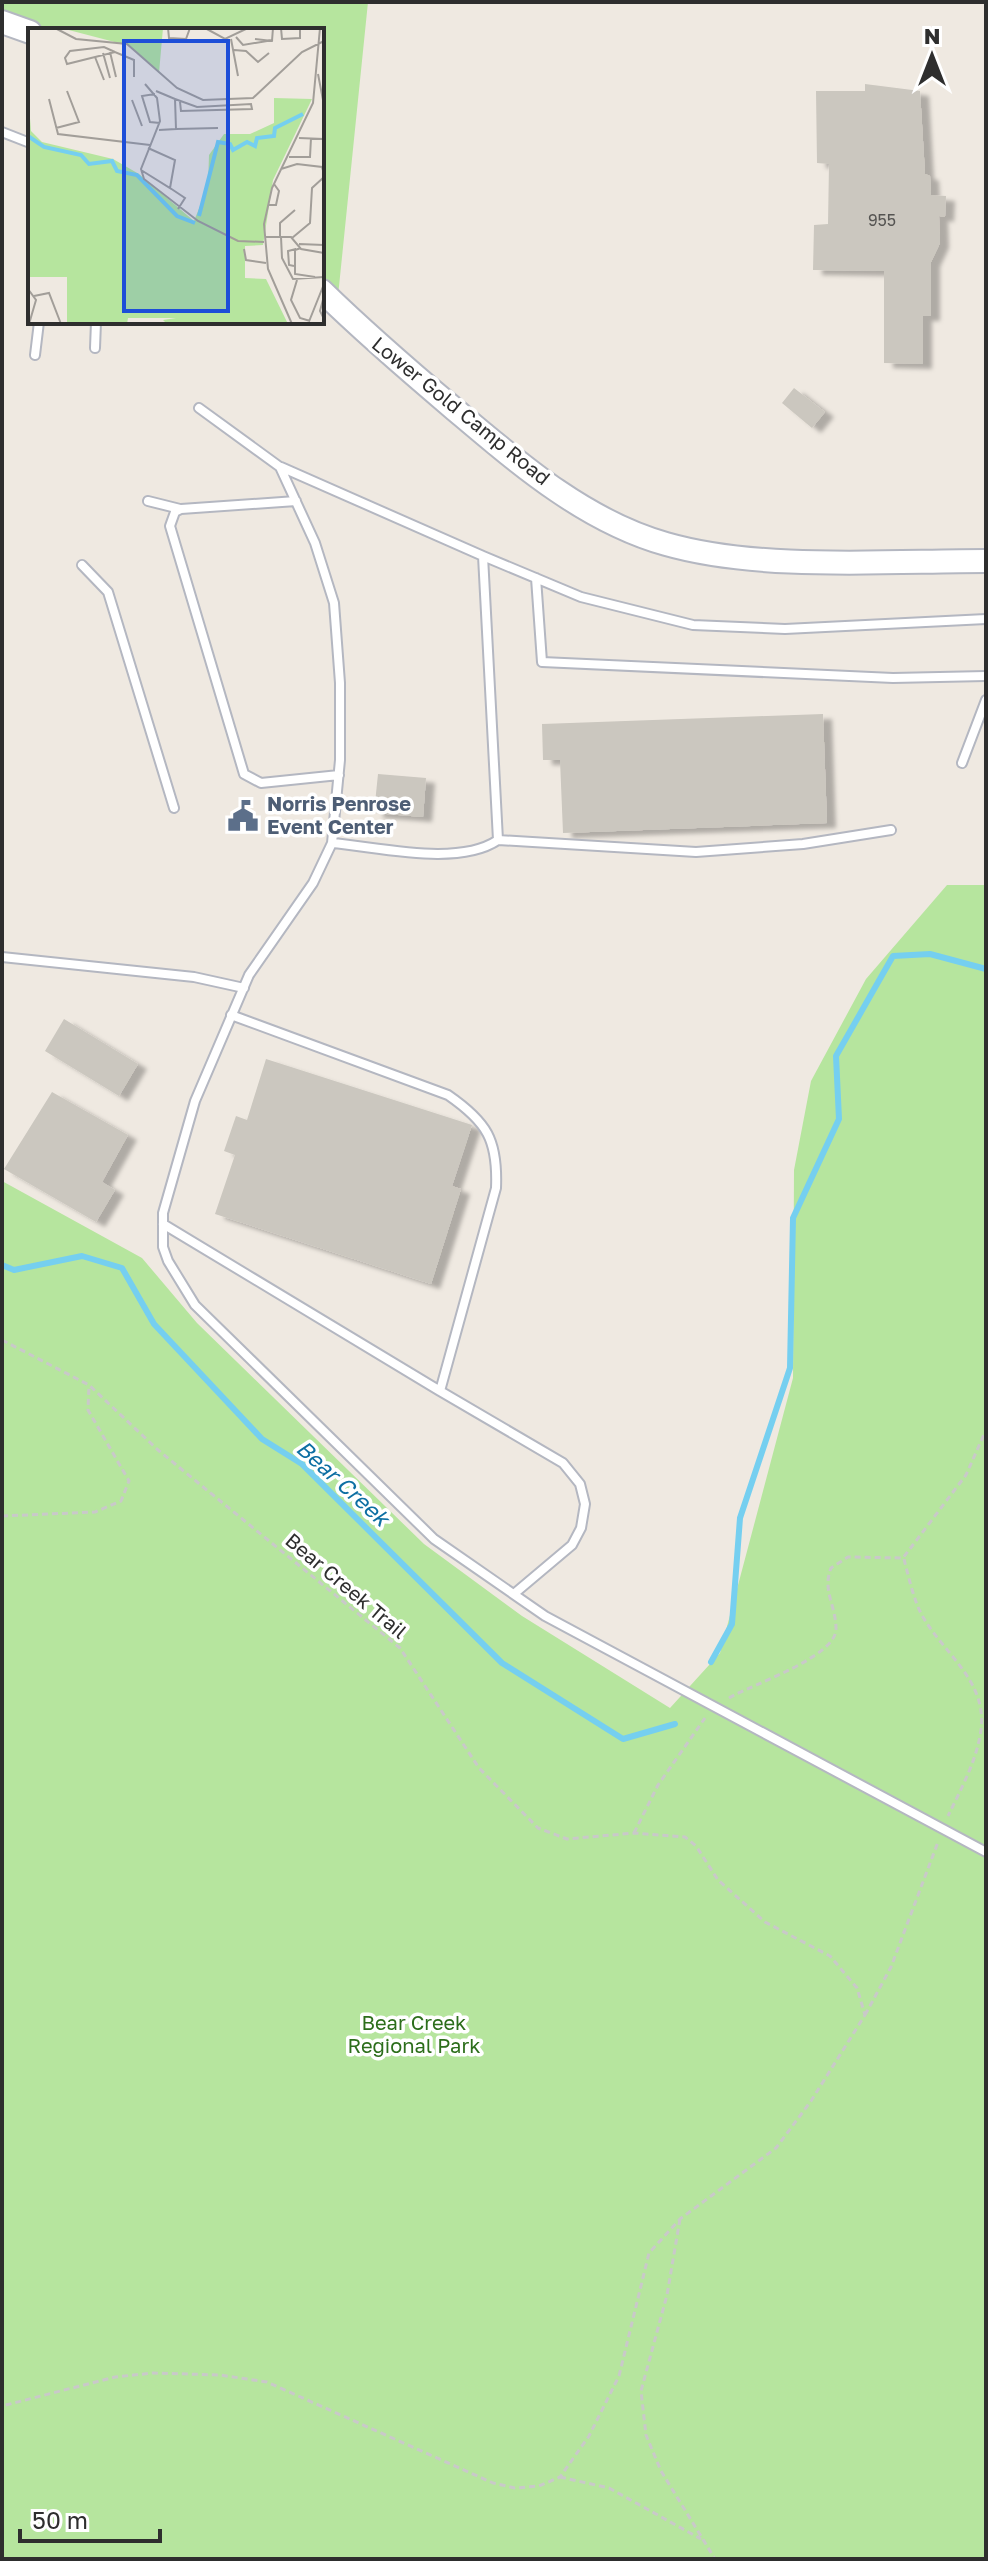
<svg xmlns="http://www.w3.org/2000/svg" width="988" height="2561" viewBox="0 0 988 2561" font-family="'Golos Text',sans-serif">
  <style>
    .green { fill: #b6e59e }
    .lines { fill: none; stroke-linecap: round; stroke-linejoin: round }
    .stream { stroke: #75cff0; stroke-width: 6 }
    .building { fill: #cbc7bf; filter: url(#shadow) }
    .service-casing { stroke: #b4b7c1; stroke-width: 12 }
    .tertiary-casing { stroke: #b4b7c1; stroke-width: 26 }
    .path { stroke: #c9c9c9; stroke-width: 3; stroke-dasharray: 6 4; stroke-linecap: butt }
    .service { stroke: #fff; stroke-width: 8 }
    .tertiary { stroke: #fff; stroke-width: 22 }
    .labels { text-anchor: middle; stroke-width: 7; stroke-linejoin: round; paint-order: stroke }
    .number-label { font-size: 16px; fill: #555452 }
    .street-label { font-size: 20px; fill: #2e2e2e; stroke: #fff }
    .service-label { font-size: 20px; font-weight: bold; fill: #4e5e75; stroke: #fff; text-anchor: start }
    .park-label { font-size: 20px; fill: #2c6e1b; stroke: #fff }
    .water-label { font-size: 22px; font-style: italic; fill: #0d6fa3; stroke: #fff }
    .inset-river { fill: none; stroke: #75cff0; stroke-width: 4 }
    .inset-road { fill: none; stroke: #a29e99; stroke-width: 2 }
    .view { fill: #1d4ed8; fill-opacity: 0.15; stroke: #1d4ed8; stroke-width: 4 }
    .inset-edge { fill: none; stroke: #2e2e2e; stroke-width: 4 }
  </style>
  <defs>
    <filter id="shadow"><feDropShadow dx="9" dy="5" stdDeviation="2" flood-color="#0004"/></filter>
  </defs>
  <rect width="100%" height="100%" fill="#efe9e1"/>
  <path class="green" d="M2,2H368L337,306L322,291V30L2,28Z
    M947,885H986V2559H2V1181L142,1258L197,1323L424,1544L522,1616L670,1708L720,1653L793,1378L794,1170L811,1081L866,979Z"/>
  <g class="lines">
    <path class="stream" d="M2,1265L14,1270L82,1256L122,1268L154,1324L262,1439L302,1464L502,1663L623,1739L675,1724
      M711,1662L732,1624L740,1518L790,1368L793,1218L839,1119L836,1056L893,956L930,954L986,969"/>
  </g>
  <path class="building" d="M865,84L920,91L925,174L930,176L931,195L946,196L945,217L939,216L940,243L931,262V316H923V364L884,363V271L813,270L814,225L828,224L829,164L817,163L816,91H865Z
    M794,388L825,412L812,428L782,403Z
    M823,714L827,823L563,833L560,760H543L542,724Z
    M378,774L426,778L423,817L374,813Z
    M64,1019L138,1064L119,1096L45,1051Z
    M266,1059L472,1125L452,1186L461,1189L431,1284L215,1214L235,1155L224,1151L236,1116L247,1120Z
    M52,1092L128,1135L102,1182L115,1190L96,1222L4,1169Z"/>
  <g class="lines">
    <defs>
      <path id="service" d="M2,132L30,143
        M95,348L96,322
        M35,355L39,322
        M199,408L280,467L315,543L334,603L340,683V760L332,843L313,883L249,975L195,1101L163,1213V1247L168,1261L195,1305L434,1539L545,1616L986,1852
        M281,467L483,556L498,840C458,867 379,847 332,843
        M148,501L180,509
        M296,501L181,509L175,512L170,526L244,774L261,783L339,775
        M483,556L581,597L693,625L785,629L986,619
        M82,565L108,592L174,808
        M536,578L542,662L893,678L986,676
        M962,763L986,700
        M498,840L696,852L803,844L891,830
        M2,957L194,977L244,988
        M163,1224L440,1391L496,1188C498,1140 487,1122 448,1095L231,1015
        M440,1391L563,1463L580,1484L585,1504L581,1528L572,1545L515,1593"/>
      <path id="tertiary" d="M2,22L30,32
        M322,291C364,332 408,370 453,408C517,462 584,521 666,544C760,571 887,561 986,561"/>
    </defs>
    <use href="#service" class="service-casing"/>
    <use href="#tertiary" class="tertiary-casing"/>
    <path class="path" d="M2,1340L89,1385L158,1450L400,1648L479,1768L538,1828L567,1839L634,1833L685,1837L696,1846L718,1880L765,1922L830,1956L857,1988L865,2015L811,2101L776,2148L680,2219L649,2253L619,2376L589,2436L560,2477L539,2486L515,2488L493,2483L267,2382L220,2375L153,2373L115,2377L2,2406
      M2,1516L95,1512L121,1501L129,1481L88,1410L89,1385
      M904,1559C908,1575 912,1592 918,1607C936,1649 988,1677 981,1730C977,1760 961,1789 948,1816
      M729,1698C753,1684 836,1657 836,1629C836,1605 822,1591 831,1568L848,1557L903,1558L966,1475L986,1430
      M634,1833L658,1785L705,1718
      M865,2015L891,1967L938,1842
      M680,2219L667,2295L641,2391L646,2435L661,2471L715,2559
      M560,2477L609,2488L701,2539"/>
    <use href="#service" class="service"/>
    <use href="#tertiary" class="tertiary"/>
  </g>
  <defs>
    <symbol id="civic-bare" viewBox="-9 -9 18 18"><path d="M-.6-6.5H3V-4.5H.6V-3L4-1V1h2V6H-6V1h2V-1L-.6-3ZM-1.2 2.5V6h2.4V2.5Z" fill="#5c6f8a" stroke="#fff" stroke-width="2.5" paint-order="stroke"/></symbol>
  </defs>
  <g fill-rule="evenodd">
    <use href="#civic-bare" x="221" y="794" width="44" height="44"/>
  </g>
  <g class="labels">
    <g class="number-label">
      <text x="882" y="226">955</text>
    </g>
    <g class="street-label">
      <text transform="translate(461 411) rotate(39)" y="7">Lower Gold Camp Road</text>
      <text transform="translate(346 1586) rotate(40)" y="7">Bear Creek Trail</text>
    </g>
    <g class="service-label">
      <text x="267" y="811">Norris Penrose<tspan x="267" dy="23">Event Center</tspan></text>
    </g>
    <g class="park-label">
      <text x="414" y="2030">Bear Creek<tspan x="414" dy="23">Regional Park</tspan></text>
    </g>
    <g class="water-label">
      <text transform="translate(343 1483) rotate(42)" y="8">Bear Creek</text>
    </g>
  </g>
  <g transform="translate(28 28)">
    <rect width="296" height="296" fill="#efe9e1"/>
    <path d="M33,0H135L131,45L102,18ZM0,65L3,103L14,114L85,131L111,146L166,193L180,158L181,127L196,106H222L246,95V70L284,71L245,152L235,217L217,218V250L238,251L260,296H139L135,292L148,290H100L99,296H39V249H0Z" fill="#b6e59e"/>
    <path class="inset-river" d="M0,108L16,119L53,127L61,136L84,133L89,143L109,147L149,188L167,195M171,188L190,114L202,116L205,122L219,114L227,118L229,110L246,108L247,100L275,86"/>
    <path class="inset-road" d="M27,0L48,11L99,16L149,60L175,72L225,70L274,24L296,13M140,0L141,10L158,11L162,0M177,0L197,11L220,0M253,0L254,11L272,10V0M208,9L215,17L245,12M203,11L210,48M227,11L244,13L245,0M206,22L218,23L230,34L241,25M82,24L88,49M87,24L76,19L42,23L37,30L39,36L87,24L106,32V49M75,25L82,50M67,29L76,52M290,46L295,72M117,56L129,70L132,93L113,141L116,151L170,193L210,213L236,214M128,63L147,71L148,101L131,102M127,66L114,68L122,94L132,95M21,71L30,106L122,117M147,71L169,79L223,76L224,81L153,83L152,74M104,72L114,98M28,100L51,94L39,63M148,101L190,100M271,110L296,111M261,129H282L283,110M253,141L269,136L294,139L296,146M113,142L142,160L147,132L120,120M142,160L157,170L150,181M241,177H248L251,163L246,156M238,209H263L273,221L296,225M252,209V195L267,182M253,209L254,230L265,251L296,249M264,210L282,195L284,160L296,149M271,216L296,217M273,220L267,222V246L287,249M216,221L218,232L238,235M266,238L261,237L260,223L268,221M269,252L263,272L272,290L282,293M0,261L8,272L1,296M6,268L21,265L33,296M296,268L292,283L296,291M264,296L240,241L236,196L244,160L285,75L292,0M280,296L296,256"/>
    <path class="view" d="M96,13H200V283H96Z"/>
    <rect width="296" height="296" class="inset-edge"/>
  </g>
  <rect width="988" height="2561" fill="none" stroke="#2e2e2e" stroke-width="8"/>
  <g transform="translate(932 56)" stroke="#ffffff" stroke-width="6" paint-order="stroke">
  <path d="M0-6L14 30L0 20L-14 30Z" fill="#2e2e2e"/>
  <text y="-12" font-size="22" font-weight="bold" text-anchor="middle" fill="#2e2e2e">N</text>
  </g>
  <path d="M20 2529v12h140v-12" fill="none" stroke="#2e2e2e" stroke-width="4"/>
  <text x="32" y="2529" font-size="24" fill="#2e2e2e" stroke="#ffffff" stroke-width="6" paint-order="stroke">50 m</text>
</svg>
